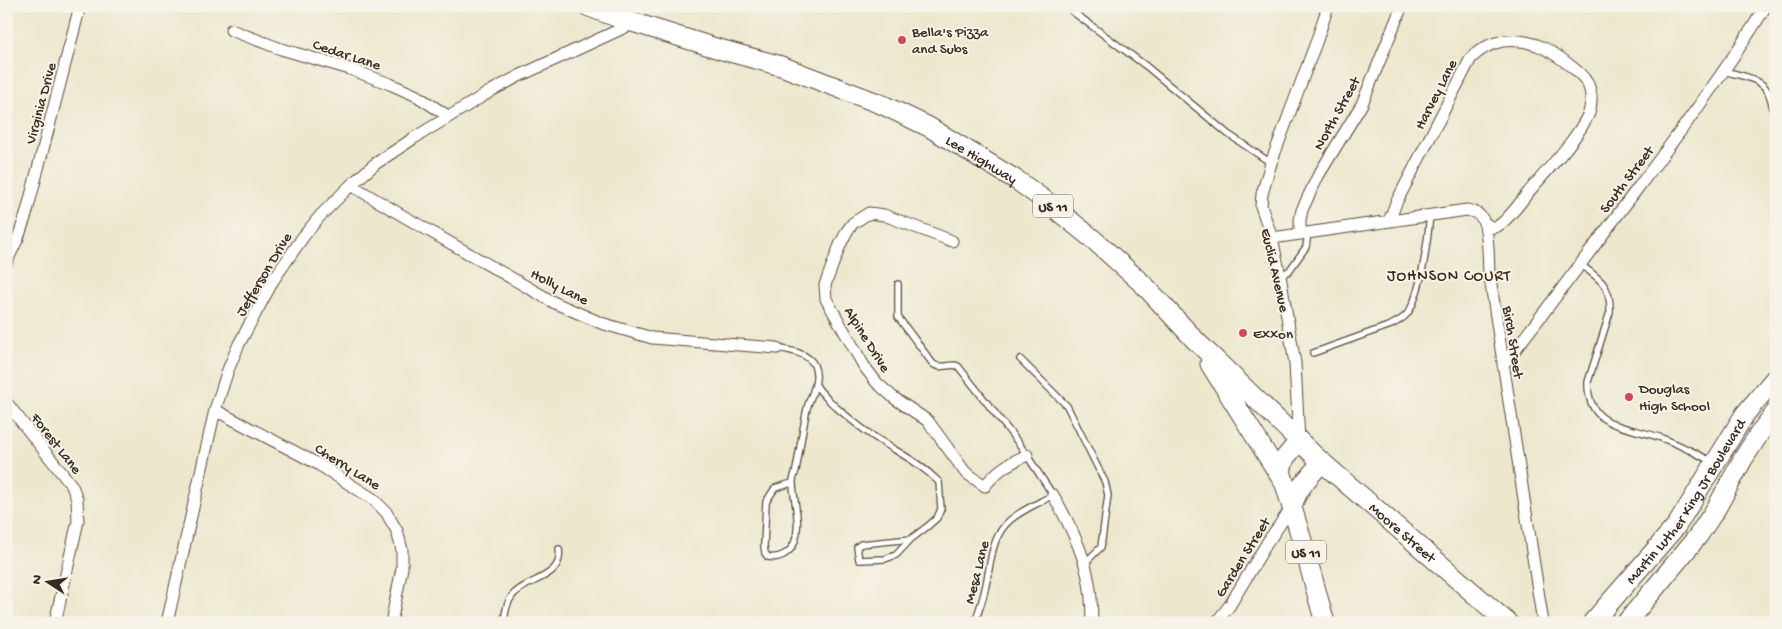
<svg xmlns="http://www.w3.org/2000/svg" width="1782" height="629" viewBox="0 0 1782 629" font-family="'Gochi Hand',sans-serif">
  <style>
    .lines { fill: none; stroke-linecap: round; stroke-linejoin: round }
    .lane-casing { stroke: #564638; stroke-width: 8 }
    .street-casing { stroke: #564638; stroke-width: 13 }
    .primary-casing { stroke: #564638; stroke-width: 21 }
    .lane { stroke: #fff; stroke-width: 5.5 }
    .street { stroke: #fff; stroke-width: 11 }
    .primary { stroke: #fff; stroke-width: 19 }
    .poi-dot { fill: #d1495b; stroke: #f7f3e8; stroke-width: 2 }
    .labels { text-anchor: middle; stroke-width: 4; stroke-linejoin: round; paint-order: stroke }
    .shield { fill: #f7f3e8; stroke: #73665b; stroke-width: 1 }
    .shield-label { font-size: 14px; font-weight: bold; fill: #3b2a1e }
    .poi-label { font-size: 15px; fill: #3b2a1e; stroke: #f7f3e8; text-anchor: start }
    .street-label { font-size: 15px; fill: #3b2a1e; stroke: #f7f3e8 }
    .neighbourhood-label { font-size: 16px; letter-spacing: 1px; fill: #3b2a1e; stroke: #f7f3e8 }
  </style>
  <rect width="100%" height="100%" fill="#f7f3e8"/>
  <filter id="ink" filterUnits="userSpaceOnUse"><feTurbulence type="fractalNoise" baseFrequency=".02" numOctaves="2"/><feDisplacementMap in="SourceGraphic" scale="10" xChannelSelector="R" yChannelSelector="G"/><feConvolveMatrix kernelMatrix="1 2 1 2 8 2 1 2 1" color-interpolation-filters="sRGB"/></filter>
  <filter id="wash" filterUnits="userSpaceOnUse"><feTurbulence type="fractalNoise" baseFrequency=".0096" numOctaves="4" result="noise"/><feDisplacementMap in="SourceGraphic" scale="20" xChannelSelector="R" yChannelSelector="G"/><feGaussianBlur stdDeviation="1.12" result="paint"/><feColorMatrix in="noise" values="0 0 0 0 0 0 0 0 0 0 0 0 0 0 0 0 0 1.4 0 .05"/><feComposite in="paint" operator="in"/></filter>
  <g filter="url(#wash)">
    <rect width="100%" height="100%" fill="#ede7cd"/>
  </g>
  <g filter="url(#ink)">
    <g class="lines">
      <defs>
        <path id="lane" d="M1073,12L1146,66L1228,134L1271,163
          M1724,71C1737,75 1758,77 1767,90C1772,98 1773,112 1776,121
          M1580,264C1600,279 1611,285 1610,312L1588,382C1587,431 1630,425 1664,439C1681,445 1697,454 1713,462
          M1280,276L1289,271L1306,247L1308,233
          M898,284V317L933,364C941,370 950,363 958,366L1020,445L1053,495C1039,503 1021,510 1009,521C990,538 991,566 985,589C983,600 978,612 975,623
          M777,348C789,350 808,353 814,365C820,379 812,393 808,405C806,412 805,418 804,424C801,439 799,455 796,470C795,474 792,480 793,484C794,503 801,523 795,541C791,553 780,559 768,557L765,553L764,546L766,502L775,488L792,483
          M1313,353L1391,325C1397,322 1403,319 1407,314C1421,297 1428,238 1430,215
          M1020,359L1067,406L1105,482L1108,495L1101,547L1084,564
          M816,385C821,394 829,400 836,407C850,419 864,431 879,440C901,454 920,463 939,482L941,509L937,518L928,526L911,539L896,555L885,559L859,560L857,547L861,544L911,539
          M504,623C505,614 506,604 512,596C526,578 564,579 559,549"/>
        <path id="street" d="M231,30L281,49L350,69L390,84L417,96L448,116
          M351,185L398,213L555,303L601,323L652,338L777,348
          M1389,221L1396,203L1471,58C1490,40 1511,36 1537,45C1550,50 1561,58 1572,67C1580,73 1588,81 1590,90C1592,97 1591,106 1589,113C1577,140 1546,171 1527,194C1521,202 1504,225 1495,227C1491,228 1488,225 1485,223
          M1300,234V220L1302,210L1318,176L1362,104L1402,6
          M1272,238L1467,210C1472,211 1477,212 1481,217C1489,226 1488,258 1489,271L1543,623
          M952,241L884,215L869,213L853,223L847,231L840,245L825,285L826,299L864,366L877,383L894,398L928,421L965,472L985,486C998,469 1008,464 1027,455
          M6,263L18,238L26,215L80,6
          M1503,365C1545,312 1585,258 1625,205C1674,140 1723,76 1766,6
          M6,402L72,486L77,499L78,521L55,623
          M215,410L318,464L373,499L386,512L397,531L402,550V568L391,623
          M1299,441L1295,363L1280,276L1272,238L1261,206L1262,194L1271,163L1317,40L1328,6
          M1053,495C1067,519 1081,546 1087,573C1091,589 1092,606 1092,623
          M167,623L215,410L228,370L239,344L274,279L303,237L320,216L351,185L375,164L414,138L491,91L519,76L634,23
          M1216,623L1230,605L1267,543L1292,507"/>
        <g id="primary">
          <path id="s1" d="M587,6L616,17L719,49L781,66L883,105L929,127L1018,181L1047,202L1094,240L1145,286L1195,340L1316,457L1508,623"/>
          <path d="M1210,364L1283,481"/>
          <path d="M1299,441L1285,458L1281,471L1304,547L1325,623"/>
          <path d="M1292,507C1297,488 1310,476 1322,462"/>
          <path id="s2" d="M1592,623L1677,525L1745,414L1776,377"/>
          <path d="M1626,623L1698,536L1717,507L1743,459L1761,431L1776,412"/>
        </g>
      </defs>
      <use href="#lane" class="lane-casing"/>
      <use href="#street" class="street-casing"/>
      <use href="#primary" class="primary-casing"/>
      <use href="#lane" class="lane"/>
      <use href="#street" class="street"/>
      <use href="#primary" class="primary"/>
    </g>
  </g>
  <g class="poi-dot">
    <circle cx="902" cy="40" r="5"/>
    <circle cx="1243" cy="333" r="5"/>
    <circle cx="1629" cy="397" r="5"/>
  </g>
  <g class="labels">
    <g class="shield">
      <rect x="1033" y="194.5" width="40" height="23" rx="4"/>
      <rect x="1286" y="540.5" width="40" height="23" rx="4"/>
    </g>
    <g class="shield-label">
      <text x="1053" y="211">US 11</text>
      <text x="1306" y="557">US 11</text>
    </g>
    <g class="poi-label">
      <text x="912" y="36">Bella's Pizza<tspan x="912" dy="17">and Subs</tspan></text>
      <text x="1253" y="338">Exxon</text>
      <text x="1639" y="393">Douglas<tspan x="1639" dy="17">High School</tspan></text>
    </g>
    <g class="street-label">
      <text transform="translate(347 54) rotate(18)" y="5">Cedar Lane</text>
      <text transform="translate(1435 94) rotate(-63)" y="5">Harvey Lane</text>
      <text transform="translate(40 103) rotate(-75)" y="5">Virginia Drive</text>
      <text transform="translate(1336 113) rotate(-61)" y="5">North Street</text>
      <text dy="5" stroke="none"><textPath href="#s1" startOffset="425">Lee Highway</textPath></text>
      <text transform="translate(1626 179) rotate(-53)" y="5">South Street</text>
      <text transform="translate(1276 270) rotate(77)" y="5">Euclid Avenue</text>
      <text transform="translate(263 274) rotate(-59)" y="5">Jefferson Drive</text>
      <text transform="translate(560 286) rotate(27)" y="5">Holly Lane</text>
      <text transform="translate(868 339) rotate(58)" y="5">Alpine Drive</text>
      <text transform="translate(1514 342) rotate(81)" y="5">Birch Street</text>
      <text transform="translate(57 443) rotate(52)" y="5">Forest Lane</text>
      <text transform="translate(348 466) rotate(32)" y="5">Cherry Lane</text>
      <text dy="5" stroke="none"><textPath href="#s2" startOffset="154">Martin Luther King Jr Boulevard</textPath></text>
      <text dy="5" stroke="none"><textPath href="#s1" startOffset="989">Moore Street</textPath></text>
      <text transform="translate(1242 557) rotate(-58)" y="5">Garden Street</text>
      <text transform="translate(976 572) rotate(-76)" y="5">Mesa Lane</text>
    </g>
    <g class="neighbourhood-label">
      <text x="1449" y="280">JOHNSON COURT</text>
    </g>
  </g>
  <rect width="1782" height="629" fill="none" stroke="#f7f3e8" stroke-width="25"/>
  <g transform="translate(48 582) rotate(282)" stroke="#f7f3e8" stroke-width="4" paint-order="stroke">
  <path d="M0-4L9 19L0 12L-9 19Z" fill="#3b2a1e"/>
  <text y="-8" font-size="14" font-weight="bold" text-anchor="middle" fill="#3b2a1e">N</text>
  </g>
</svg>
